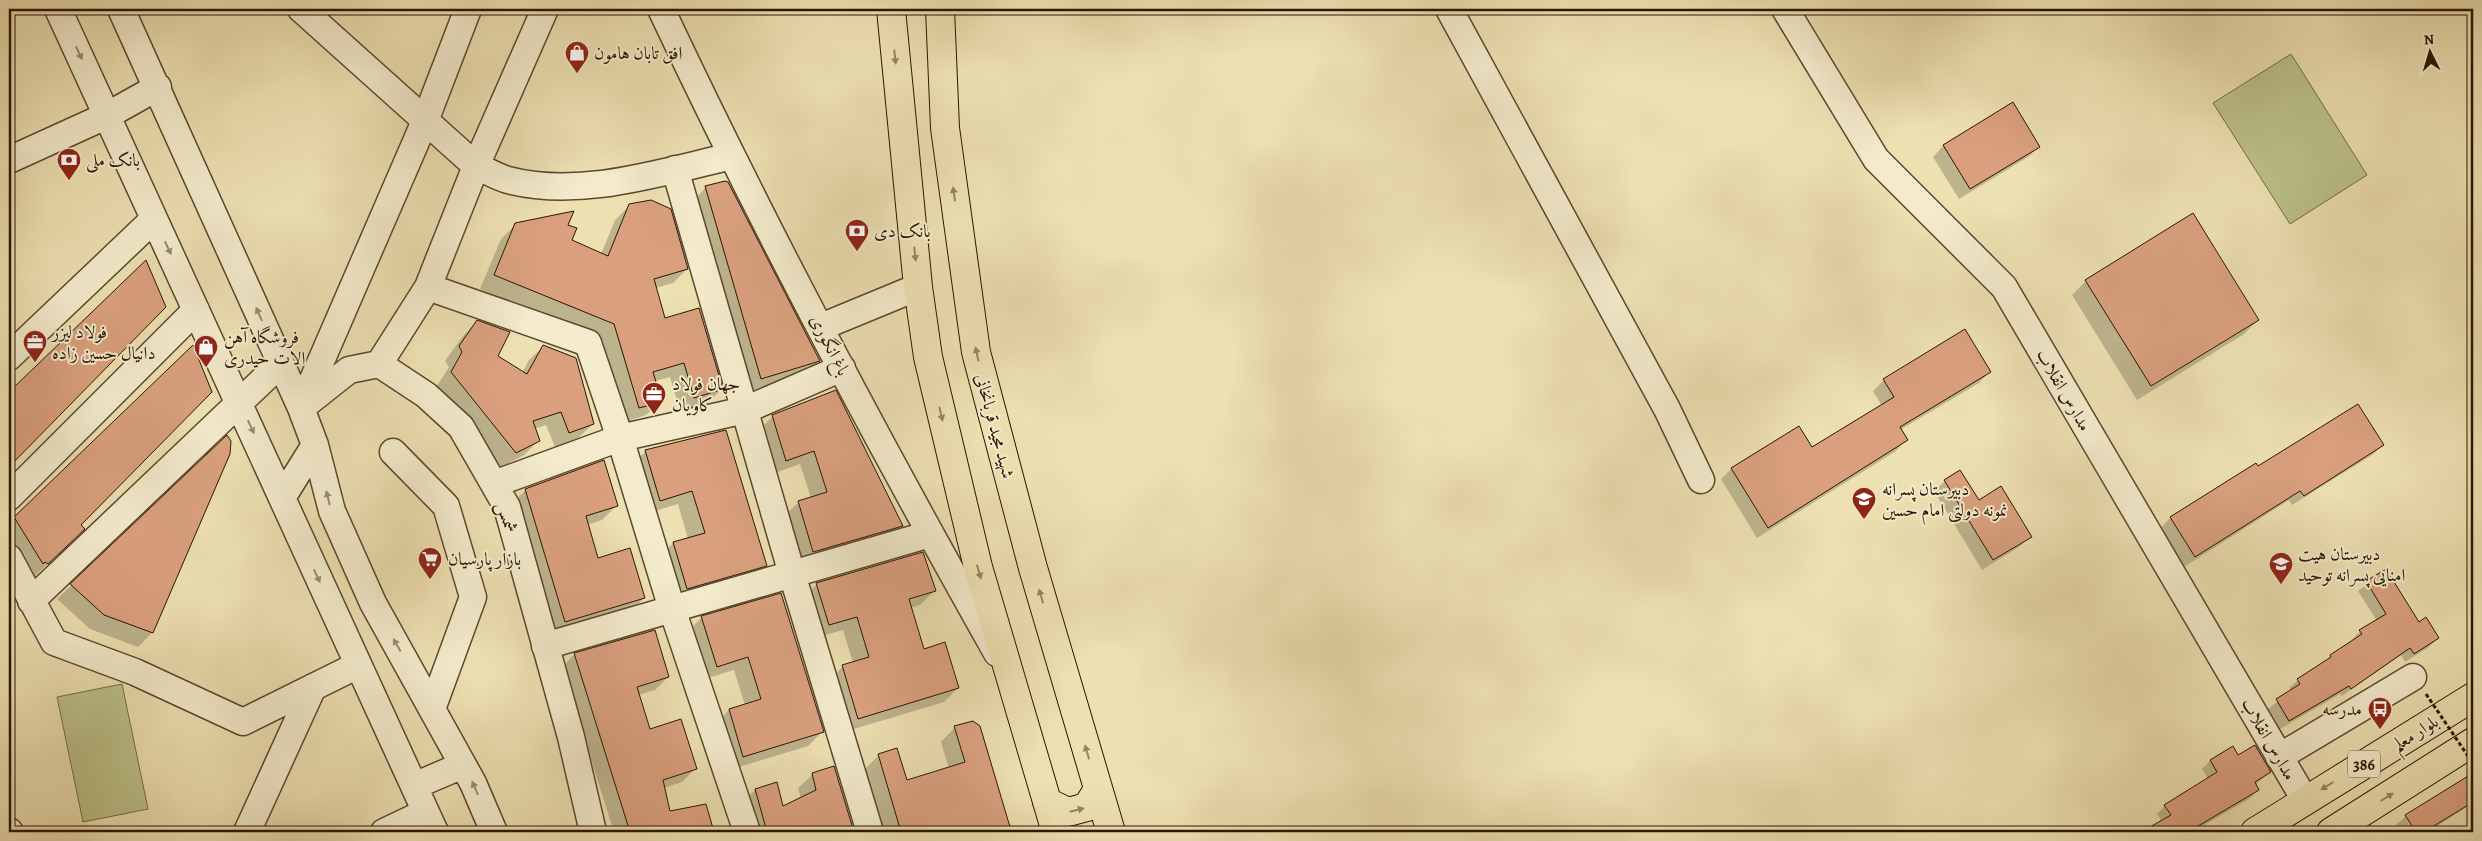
<svg xmlns="http://www.w3.org/2000/svg" width="2482" height="841" viewBox="0 0 2482 841" font-family="Alegreya,Amiri,serif">
  <style>
    .green { fill: #bcc189; stroke: #726c46 }
    .shadow { fill: #0003 }
    .building { fill: #daa07e; stroke: #291602 }
    .lines { fill: none; stroke-linecap: round; stroke-linejoin: round }
    .minor-casing { stroke: #5a482e; stroke-width: 29 }
    .major-casing { stroke: #291602; stroke-width: 30 }
    .minor { stroke: #f3ebcc; stroke-width: 26 }
    .major { stroke: #ede0b1; stroke-width: 28 }
    .path-bridge { stroke: #291602; stroke-width: 3; stroke-dasharray: 4 2.5; stroke-linecap: butt }
    .oneway { fill: #988b71 }
    .oneway2 { fill: #958562 }
    .labels { text-anchor: middle; stroke-width: 4; stroke-linejoin: round; paint-order: stroke }
    .shield { fill: #f3ebcc; stroke: #66563f; stroke-width: 1 }
    .shield-label { font-size: 16px; font-weight: bold; fill: #291602 }
    .poi-label { font-size: 18px; fill: #291602; stroke: #f3ebcc; text-anchor: start }
    .street-label { font-size: 18px; fill: #291602; stroke: #f3ebcc }
  </style>
  <rect width="100%" height="100%" fill="#ede0b1"/>
  <filter id="stains"><feTurbulence type="fractalNoise" baseFrequency=".004" numOctaves="4"/><feColorMatrix values="0 0 0 0 .2 0 0 0 0 .09 0 0 0 0 .02 0 0 0 .5 -.17"/></filter>
  <radialGradient id="worn" r=".72"><stop offset=".6" stop-color="#630" stop-opacity="0"/><stop offset="1" stop-color="#630" stop-opacity=".3"/></radialGradient>
  <path class="green" d="M2291,54L2367,175L2290,224L2213,103Z
    M122,684L148,809L83,822L57,697Z"/>
  <path class="shadow" d="M2013,104L2039,147L2028,157L1959,199L1933,157L1943,146Z
    M706,187L819,361L805,375L747,392L692,202Z
    M629,206L687,269L673,283L655,288L664,319L722,389L707,403L680,411L670,377L655,381L661,401L646,415L625,422L600,338L480,289L501,239L516,224L567,225L570,241L601,254L615,220Z
    M146,262L165,307L9,465V394Z
    M2086,281L2258,320L2244,334L2137,400L2072,295Z
    M477,321L496,357L522,373L529,360L544,346L593,424L578,438L555,447L546,425L534,429L538,441L524,455L501,467L437,386L449,367L445,361L463,336Z
    M192,347L69,543L33,578L9,545V524Z
    M1989,372L1979,383L1900,430L1906,440L1896,451L1757,538L1721,479L1731,469L1812,449L1882,406L1873,391L1884,380Z
    M835,392L901,526L887,540L799,566L784,516L799,502L811,498L800,464L772,474L759,430L773,416Z
    M725,431L766,565L752,580L673,603L659,558L673,543L688,539L678,504L646,514L632,465L646,451Z
    M227,437L152,633L138,647L90,629L57,599Z
    M2383,445L2372,455L2292,505L2289,500L2184,567L2160,529L2170,518L2255,465L2258,468Z
    M1945,481L2030,537L2019,547L1982,570L1934,491Z
    M526,490L616,506L602,520L587,525L598,559L644,598L630,612L551,636L511,504Z
    M2385,571L2418,623L2438,638L2429,647L2405,662L2401,655L2342,696L2340,694L2280,729L2268,709L2291,691L2289,688L2298,680L2353,641L2352,640L2360,631L2377,621L2358,591Z
    M817,584L934,591L920,605L910,608L923,650L958,688L944,702L844,732L829,681L843,666L853,663L843,630L815,638L803,598Z
    M780,594L822,732L808,746L729,770L715,724L729,710L745,705L734,670L702,680L688,631L702,617Z
    M575,654L668,677L655,690L638,695L649,730L695,769L682,782L664,788L669,813L705,806L712,832H614L562,667Z
    M955,727L1009,826L1003,832H883L864,770L878,756L896,750L906,782L949,769L941,742Z
    M2238,756L2270,772L2255,785L2258,790L2249,799L2192,832H2145L2162,822L2157,814L2165,806L2208,779L2202,769L2210,761Z
    M833,767L852,832H749L741,804L755,790L783,807L801,799L798,788L813,774Z
    M2473,777V803L2428,832H2401L2396,825L2406,816Z"/>
  <path class="building" d="M2013,102L2040,147L1970,189L1943,145Z
    M725,181L728,182L820,361L761,379L705,186Z
    M651,200L671,209L688,269L654,279L665,318L699,308L723,389L694,398L684,363L653,372L662,402L639,408L614,324L494,275L515,223L574,211L568,225L577,228L572,240L608,256L629,204Z
    M2193,213L2259,320L2151,386L2085,280Z
    M146,260L166,307L9,467V392Z
    M477,320L510,332L498,356L527,374L543,345L576,358L594,424L569,433L561,412L533,421L540,441L516,453L451,372L462,352L459,346Z
    M1965,329L1991,372L1900,427L1908,440L1768,528L1731,468L1799,426L1812,447L1894,397L1883,379Z
    M193,345L212,392L81,525L85,529L48,564L45,562L43,564L14,517Z
    M836,390L903,526L813,552L798,501L827,492L814,451L786,461L772,415Z
    M2358,404L2384,445L2304,496L2300,491L2195,557L2170,517L2256,463L2258,466Z
    M726,430L767,566L687,589L673,542L705,533L692,491L660,501L645,450Z
    M227,435L231,441L230,454L153,633L104,615L70,584Z
    M604,460L618,506L586,516L598,558L630,548L645,598L565,622L525,489Z
    M1960,470L1979,500L2001,486L2032,537L1993,560L1944,480Z
    M923,552L936,591L909,599L924,649L945,642L959,688L858,719L842,665L869,657L857,617L829,625L816,583Z
    M2386,569L2419,622L2426,617L2439,638L2414,654L2410,648L2351,689L2349,686L2289,721L2276,699L2300,684L2297,679L2331,657L2330,655L2362,634L2359,630L2386,614L2366,581Z
    M781,593L824,732L743,757L729,709L761,699L748,657L717,667L701,616Z
    M655,630L669,677L637,687L650,729L681,719L697,769L663,780L670,811L706,804L714,832H630L574,653Z
    M973,721L980,726L1010,827L991,832H901L878,754L897,748L907,780L965,762L954,726Z
    M2255,745L2271,772L2255,782L2259,790L2188,832H2141L2171,815L2164,805L2217,772L2210,760L2233,746L2238,755Z
    M834,766L854,832H767L755,789L777,782L783,806L816,790L812,773Z
    M2473,773V802L2424,832H2416L2405,815Z"/>
  <g class="lines">
    <defs>
      <path id="minor" d="M58,9L435,832
        M121,9L301,408L315,445L332,511L373,603L473,783L494,832
        M301,9L476,166C486,170 497,177 508,180C581,199 661,172 732,156
        M661,9C764,228 878,442 997,653
        M1449,9L1667,409L1701,480
        M1785,9L1876,159L2004,287L2305,800
        M9,160L108,115L158,87
        M675,169L792,574L870,832
        M428,287L588,343L620,438L672,609L747,832
        M821,327L918,287
        M9,357L154,219
        M379,364L428,287L476,166L545,9
        M302,405L425,121L468,9
        M301,408L349,370L379,364L426,395L461,427L507,507L571,737L593,832
        M393,452L446,506L473,597L432,709
        M494,484L620,438L745,410L842,368
        M9,497L196,310
        M282,498L315,445
        M9,558L54,642L135,672L243,722L358,665
        M31,601L281,363
        M545,646L930,534
        M2279,757L2413,677
        M414,786L463,765
        M9,831L10,832
        M247,832L313,687
        M384,832L426,812"/>
      <path id="major" d="M891,9L918,287L928,357L978,567L1056,832
        M940,9L945,128L976,352L1033,568L1111,832
        M1047,802L1068,812L1087,807L1098,789
        M2255,832L2473,697
        M2331,832L2473,742"/>
    </defs>
    <use href="#minor" class="minor-casing"/>
    <use href="#major" class="major-casing"/>
    <use href="#minor" class="minor"/>
    <use href="#major" class="major"/>
    <path class="path-bridge" d="M2426,694L2472,762"/>
  </g>
  <defs><path id="oneway-solid" d="M-6-.8H1V-3.2L6.5 0L1 3.2V.8H-6Z" transform="scale(1.25)"/></defs>
  <g class="oneway">
    <use href="#oneway-solid" transform="translate(79 53) rotate(65)"/>
    <use href="#oneway-solid" transform="translate(168 248) rotate(65)"/>
    <use href="#oneway-solid" transform="translate(259 314) rotate(-114)"/>
    <use href="#oneway-solid" transform="translate(251 427) rotate(65)"/>
    <use href="#oneway-solid" transform="translate(328 498) rotate(-104)"/>
    <use href="#oneway-solid" transform="translate(317 576) rotate(65)"/>
    <use href="#oneway-solid" transform="translate(397 645) rotate(-119)"/>
    <use href="#oneway-solid" transform="translate(475 788) rotate(-114)"/>
  </g>
  <g class="oneway2">
    <use href="#oneway-solid" transform="translate(895 57) rotate(84)"/>
    <use href="#oneway-solid" transform="translate(954 194) rotate(-98)"/>
    <use href="#oneway-solid" transform="translate(915 254) rotate(84)"/>
    <use href="#oneway-solid" transform="translate(977 354) rotate(-102)"/>
    <use href="#oneway-solid" transform="translate(941 414) rotate(77)"/>
    <use href="#oneway-solid" transform="translate(979 572) rotate(74)"/>
    <use href="#oneway-solid" transform="translate(1041 596) rotate(-106)"/>
    <use href="#oneway-solid" transform="translate(1087 752) rotate(-106)"/>
    <use href="#oneway-solid" transform="translate(2327 786) rotate(148)"/>
    <use href="#oneway-solid" transform="translate(2387 797) rotate(-32)"/>
    <use href="#oneway-solid" transform="translate(1077 810) rotate(-14)"/>
  </g>
  <defs>
    <symbol id="shop-pin" viewBox="-11 -11 22 30"><path d="M0 17L-7.5 6A9.5 9.5 0 1 1 7.5 6Z" fill="#8f2418" stroke="#f3ebcc"/><path d="M-5-2.5h2.3a2.7 3.5 0 0 1 5.4 0H5L5.5 6h-11ZM-1.5-2.5h3a1.5 2.3 0 0 0-3 0Z" fill="#fff"/></symbol>
    <symbol id="bank-pin" viewBox="-11 -11 22 30"><path d="M0 17L-7.5 6A9.5 9.5 0 1 1 7.5 6Z" fill="#8f2418" stroke="#f3ebcc"/><path d="M-6-4H6V4H-6ZM0-2.3a2.3 2.3 0 1 0 0 4.6a2.3 2.3 0 1 0 0-4.6Z" fill="#fff"/></symbol>
    <symbol id="office-pin" viewBox="-11 -11 22 30"><path d="M0 17L-7.5 6A9.5 9.5 0 1 1 7.5 6Z" fill="#8f2418" stroke="#f3ebcc"/><path d="M-6-3h4V-5.5h4V-3h4V5H-6ZM-1-4.5V-3h2v-1.5ZM-6 0V1H6V0Z" fill="#fff"/></symbol>
    <symbol id="school-pin" viewBox="-11 -11 22 30"><path d="M0 17L-7.5 6A9.5 9.5 0 1 1 7.5 6Z" fill="#8f2418" stroke="#f3ebcc"/><path d="M0-5L7-2L0 1L-7-2ZM-4 1L0 2.5L4 1V4Q0 6-4 4Z" fill="#fff"/></symbol>
    <symbol id="supermarket-pin" viewBox="-11 -11 22 30"><path d="M0 17L-7.5 6A9.5 9.5 0 1 1 7.5 6Z" fill="#8f2418" stroke="#f3ebcc"/><path d="M-6-5.5h2.5l.6 2H6L4.5 2H-2.5L-4.4-4H-6ZM-1.5 3.2a1.3 1.3 0 1 0 .1 0ZM3 3.2a1.3 1.3 0 1 0 .1 0Z" fill="#fff"/></symbol>
    <symbol id="bus-pin" viewBox="-11 -11 22 30"><path d="M0 17L-7.5 6A9.5 9.5 0 1 1 7.5 6Z" fill="#8f2418" stroke="#f3ebcc"/><path d="M-5-6H5V4H4V6H2V4H-2V6H-4V4H-5ZM-3.5-4V0h7V-4ZM-3.5 1.2v1.5H-2V1.2ZM2 1.2v1.5H3.5V1.2Z" fill="#fff"/></symbol>
  </defs>
  <g fill-rule="evenodd">
    <use href="#shop-pin" x="563" y="39" width="28" height="38"/>
    <use href="#bank-pin" x="55" y="146" width="28" height="38"/>
    <use href="#bank-pin" x="843" y="217" width="28" height="38"/>
    <use href="#office-pin" x="21" y="328" width="28" height="38"/>
    <use href="#shop-pin" x="192" y="333" width="28" height="38"/>
    <use href="#office-pin" x="640" y="380" width="28" height="38"/>
    <use href="#school-pin" x="1850" y="485" width="28" height="38"/>
    <use href="#supermarket-pin" x="416" y="545" width="28" height="38"/>
    <use href="#school-pin" x="2267" y="550" width="28" height="38"/>
    <use href="#bus-pin" x="2366" y="695" width="28" height="38"/>
  </g>
  <g class="labels">
    <rect class="shield" x="2348" y="750.5" width="32" height="27" rx="4"/>
    <g class="shield-label">
      <text x="2364" y="770">386</text>
    </g>
    <g class="poi-label">
      <text x="594" y="59">افق تابان هامون</text>
      <text x="86" y="166">بانک ملی</text>
      <text x="874" y="237">بانک دی</text>
      <text x="52" y="338">فولاد لیزر<tspan x="52" dy="21">دانیال حسین زاده</tspan></text>
      <text x="224" y="343">فروشگاه آهن<tspan x="224" dy="21">الات حیدری</tspan></text>
      <text x="672" y="390">جهان فولاد<tspan x="672" dy="21">کاویان</tspan></text>
      <text x="1882" y="495">دبیرستان پسرانه<tspan x="1882" dy="21">نمونه دولتی امام حسین</tspan></text>
      <text x="2298" y="560">دبیرستان هیت<tspan x="2298" dy="21">امنایی پسرانه توحید</tspan></text>
      <text x="448" y="565">بازار پارسیان</text>
      <text x="2362" y="715" text-anchor="end">مدرسه</text>
    </g>
    <g class="street-label">
      <text transform="translate(830 345) rotate(63)" y="6">باغ انگوری</text>
      <text transform="translate(2064 390) rotate(60)" y="6">مدارس انقلاب</text>
      <text transform="translate(995 426) rotate(75)" y="6">شهید مجید قربانخانی</text>
      <text transform="translate(507 517) rotate(70)" y="6">شمس</text>
      <text transform="translate(2415 733) rotate(-32)" y="6">بلوار معلم</text>
      <text transform="translate(2269 739) rotate(60)" y="6">مدارس انقلاب</text>
    </g>
  </g>
  <rect width="2482" height="841" fill="none" stroke="#ede0b1" stroke-width="30"/>
  <rect x="10" y="10" width="2462" height="821" fill="none" stroke="#291602" stroke-width="2.5"/>
  <rect x="15" y="15" width="2452" height="811" fill="none" stroke="#291602"/>
  <g transform="translate(2430 52) rotate(355)" stroke="#f3ebcc" stroke-width="4" paint-order="stroke">
  <path d="M0-4L9 19L0 12L-9 19Z" fill="#291602"/>
  <text y="-8" font-size="14" font-weight="bold" text-anchor="middle" fill="#291602">N</text>
  </g>
  <rect width="100%" height="100%" filter="url(#stains)"/>
  <rect width="100%" height="100%" fill="url(#worn)"/>
</svg>
